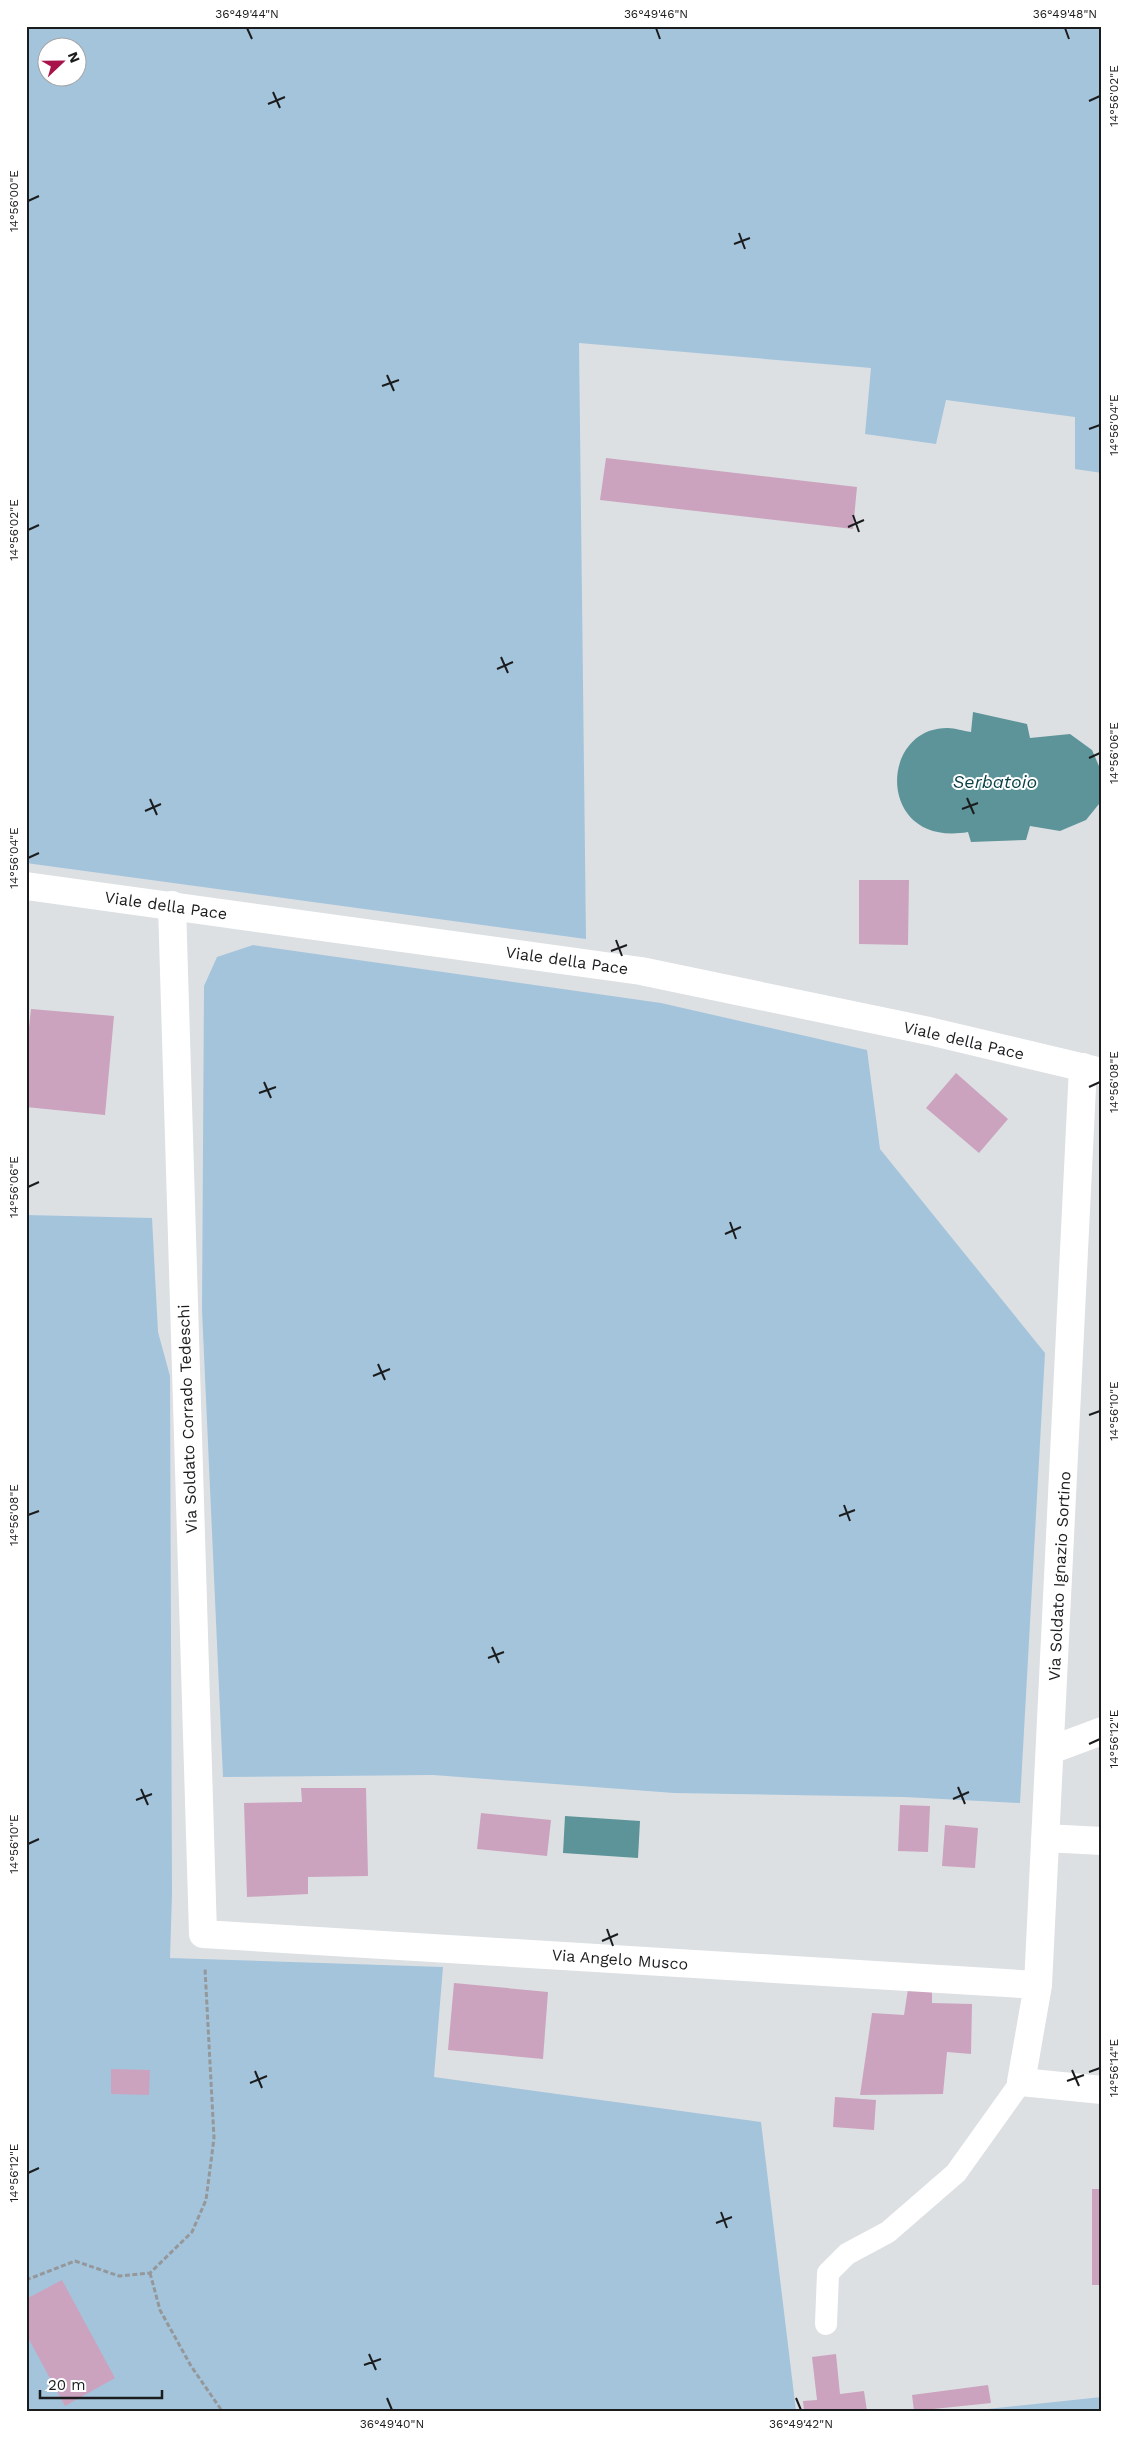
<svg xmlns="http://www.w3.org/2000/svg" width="1128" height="2437" viewBox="0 0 1128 2437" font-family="'Work Sans',sans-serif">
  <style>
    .green { fill: #a4c4dc; fill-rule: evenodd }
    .water { fill: #5d9499 }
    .building { fill: #cba3bf }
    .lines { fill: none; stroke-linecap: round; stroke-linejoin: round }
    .path { stroke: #95989a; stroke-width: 3; stroke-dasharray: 5 2.5; stroke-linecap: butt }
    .service { stroke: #fff; stroke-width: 22 }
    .minor { stroke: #fff; stroke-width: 28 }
    .tertiary { stroke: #fff; stroke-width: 28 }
    .ticks { fill: none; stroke: #1b1c1d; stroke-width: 2 }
    .labels { text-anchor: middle; stroke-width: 4; stroke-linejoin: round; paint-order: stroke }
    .street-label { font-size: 16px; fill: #1b1c1d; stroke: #fff }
    .water-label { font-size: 18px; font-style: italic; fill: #0b4145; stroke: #fff }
    .neatline { fill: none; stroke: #1b1c1d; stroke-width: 2 }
    .ticks-label { font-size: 12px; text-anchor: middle; fill: #1b1c1d }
  </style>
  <rect width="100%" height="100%" fill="#dce0e3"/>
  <path class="green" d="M26,26H1102V473L1075,469V417L946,400L936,444L865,434L871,368L579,343L586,939L26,863ZM48,48H78V78H48Z
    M253,945L661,1003L867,1050L880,1149L1045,1353L1020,1803L904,1797L674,1793L433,1775L223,1777L202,1310L204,986L217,957Z
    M26,1215L152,1218L158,1332L170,1376L172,1895L170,1958L443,1967L434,2077L761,2122L796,2411H26Z
    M1102,2397V2411H968Z"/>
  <path class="water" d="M973,712L1027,724L1030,738L1070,734L1092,750L1102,773L1099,804L1086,820L1060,831L1030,826L1026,840L971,842L968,832C876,848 878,727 948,728C955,728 963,731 971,732Z
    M565,1816L640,1821L638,1858L563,1853Z"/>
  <path class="building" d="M606,458L857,487L853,529L600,500Z
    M859,880H909L908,945L859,944Z
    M31,1009L114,1016L105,1115L26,1107V1055Z
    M956,1073L1008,1119L979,1153L926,1108Z
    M301,1788H366L368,1876L308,1877V1894L247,1897L244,1803L302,1802Z
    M900,1805L930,1806L928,1852L898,1851Z
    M481,1813L551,1820L547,1856L477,1849Z
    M945,1825L978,1828L975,1868L942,1866Z
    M454,1983L548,1992L543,2059L448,2050Z
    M908,1989L932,1991V2003L972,2004L971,2054L947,2052L943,2094L860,2095L872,2013L904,2015Z
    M111,2069L150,2070L149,2095L111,2094Z
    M835,2097L876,2100L874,2130L833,2127Z
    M1092,2189H1102V2285H1092Z
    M62,2280L115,2378L65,2406L26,2334V2299Z
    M836,2354L840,2394L864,2391L867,2411H804L803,2401L817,2400L812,2357Z
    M988,2385L991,2403L914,2411L912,2395Z"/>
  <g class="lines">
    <path class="path" d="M150,2273L160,2310L191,2366L222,2411
      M26,2280L75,2261L119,2276L150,2273L192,2232L206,2200L214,2138L205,1969"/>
    <path class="service" d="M826,2324L828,2273L847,2254L888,2232L956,2173L1021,2082"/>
    <path class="minor" d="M172,905L203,1934L1038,1985
      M1083,1067L1038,1985L1021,2082L1102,2090
      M1051,1750L1102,1731
      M1045,1838L1102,1841"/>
    <path class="tertiary" d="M26,886L641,971L929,1031L1102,1072"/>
  </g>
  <path class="ticks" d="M247,28L252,39M656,28L660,39M1065,28L1069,39M273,92L280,108M1089,101L1100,96M268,104L285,97M28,201L39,196M739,233L745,249M734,244L750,238M387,375L394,391M382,386L399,380M1089,429L1100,425M853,515L859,532M848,527L864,520M28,530L39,525M501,657L508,673M497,669L513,662M1089,758L1100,753M967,798L974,814M150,799L157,815M962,809L978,803M145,811L161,804M28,858L39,853M616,940L622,956M611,951L627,945M264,1082L271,1098M1089,1087L1100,1082M259,1093L276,1087M28,1187L39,1182M730,1222L736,1239M725,1234L741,1227M378,1364L385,1380M373,1376L390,1369M1089,1415L1100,1411M844,1505L850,1521M28,1515L39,1511M839,1516L855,1510M492,1647L499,1663M488,1658L504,1652M1089,1744L1100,1739M958,1787L965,1804M141,1789L148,1805M953,1799L969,1792M136,1800L152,1794M28,1844L39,1839M607,1929L613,1946M602,1941L618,1934M1072,2070L1079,2086M255,2071L262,2088M1089,2072L1100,2068M1067,2081L1084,2075M250,2083L267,2076M28,2173L39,2168M721,2212L727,2228M716,2223L732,2217M369,2354L376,2370M364,2365L381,2359M387,2398L392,2410M796,2398L801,2410"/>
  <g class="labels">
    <g class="street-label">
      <text transform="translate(166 905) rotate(8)" y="6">Viale della Pace</text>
      <text transform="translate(567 960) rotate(8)" y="6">Viale della Pace</text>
      <text transform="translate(964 1040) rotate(13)" y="6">Viale della Pace</text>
      <text transform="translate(187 1419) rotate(-92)" y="6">Via Soldato Corrado Tedeschi</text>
      <text transform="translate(1059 1576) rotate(-87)" y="6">Via Soldato Ignazio Sortino</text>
      <text transform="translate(620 1959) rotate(4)" y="6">Via Angelo Musco</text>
    </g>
    <g class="water-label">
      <text x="995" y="788">Serbatoio</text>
    </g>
  </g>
  <rect width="1128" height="2437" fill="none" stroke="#ffffff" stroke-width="55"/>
  <g transform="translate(62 62) rotate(68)"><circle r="24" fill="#ffffff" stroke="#a4a4a5"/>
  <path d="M0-4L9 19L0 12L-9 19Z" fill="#a81349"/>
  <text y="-8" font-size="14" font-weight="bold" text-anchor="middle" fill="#1b1c1d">N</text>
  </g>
  <path d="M40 2390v8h122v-8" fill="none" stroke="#1b1c1d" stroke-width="2.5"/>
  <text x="48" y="2390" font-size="15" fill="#1b1c1d" stroke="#ffffff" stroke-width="4" paint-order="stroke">20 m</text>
  <rect x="28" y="28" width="1072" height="2382" class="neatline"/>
  <g class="ticks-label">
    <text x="247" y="18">36°49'44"N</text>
    <text x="656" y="18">36°49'46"N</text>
    <text x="1065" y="18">36°49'48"N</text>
    <text transform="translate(1114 96) rotate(-90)" y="4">14°56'02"E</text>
    <text transform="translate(14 201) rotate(-90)" y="4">14°56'00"E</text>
    <text transform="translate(1114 425) rotate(-90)" y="4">14°56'04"E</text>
    <text transform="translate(14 530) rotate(-90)" y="4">14°56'02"E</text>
    <text transform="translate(1114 753) rotate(-90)" y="4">14°56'06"E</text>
    <text transform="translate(14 858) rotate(-90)" y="4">14°56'04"E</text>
    <text transform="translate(1114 1082) rotate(-90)" y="4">14°56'08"E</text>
    <text transform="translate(14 1187) rotate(-90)" y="4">14°56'06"E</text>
    <text transform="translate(1114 1411) rotate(-90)" y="4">14°56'10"E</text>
    <text transform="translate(14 1515) rotate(-90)" y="4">14°56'08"E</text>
    <text transform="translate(1114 1739) rotate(-90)" y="4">14°56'12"E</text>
    <text transform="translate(14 1844) rotate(-90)" y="4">14°56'10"E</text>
    <text transform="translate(1114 2068) rotate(-90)" y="4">14°56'14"E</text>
    <text transform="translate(14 2173) rotate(-90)" y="4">14°56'12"E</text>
    <text x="392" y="2428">36°49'40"N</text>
    <text x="801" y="2428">36°49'42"N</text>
  </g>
</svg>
